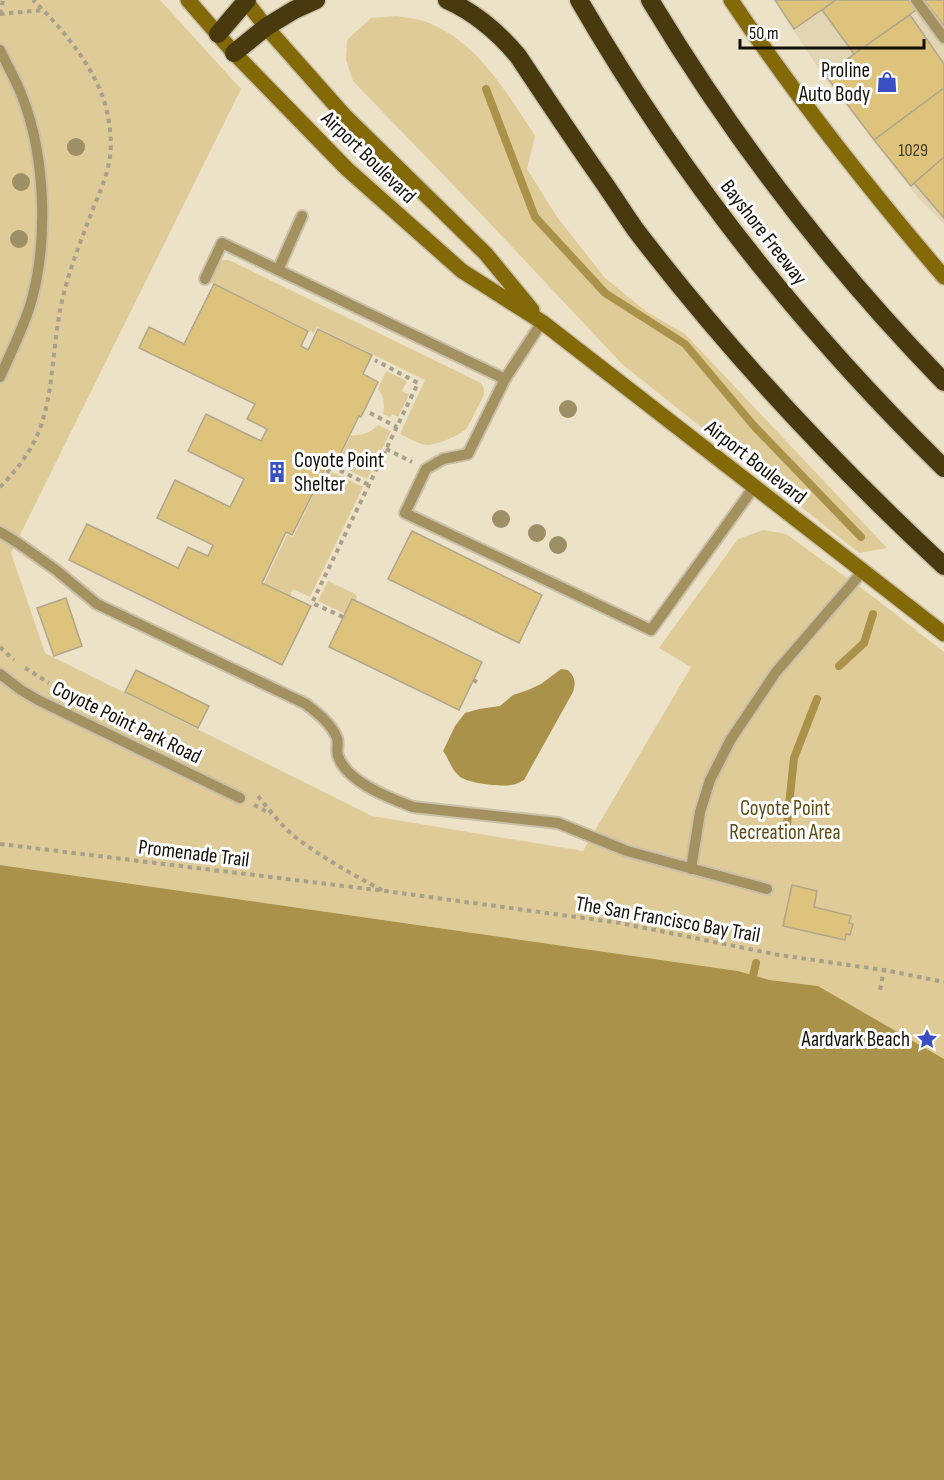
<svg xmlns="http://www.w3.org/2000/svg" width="944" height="1480" viewBox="0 0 944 1480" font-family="'Sofia Sans Condensed',sans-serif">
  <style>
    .built { fill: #e1d5b4 }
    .green { fill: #decb97 }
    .water { fill: #ab924b }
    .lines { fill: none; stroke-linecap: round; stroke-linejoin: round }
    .stream { stroke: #ab924b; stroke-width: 8 }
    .building { fill: #ddc37c; stroke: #afa68d; stroke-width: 1.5 }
    .lane-casing { stroke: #c9c0a9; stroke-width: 14 }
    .secondary-casing { stroke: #c9c0a9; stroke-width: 18 }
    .highway-casing { stroke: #c9c0a9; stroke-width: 21 }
    .path { stroke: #a8a08b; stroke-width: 4; stroke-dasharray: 4.5 4.5; stroke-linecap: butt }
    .lane { stroke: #a39160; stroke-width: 10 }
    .secondary { stroke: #846909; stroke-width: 15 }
    .highway { stroke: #48390e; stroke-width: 18 }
    .tree { fill: #9e9066 }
    .labels { text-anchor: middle; stroke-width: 6; stroke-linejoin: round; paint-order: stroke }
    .number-label { font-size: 18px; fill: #463c24 }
    .poi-label { font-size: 21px; fill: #130f07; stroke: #fff; text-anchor: end }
    .street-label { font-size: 21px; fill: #130f07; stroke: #fff }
    .park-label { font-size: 21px; fill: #5e4c15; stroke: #fff }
  </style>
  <rect width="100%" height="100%" fill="#ece2c8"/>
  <path class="built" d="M774,0H944V224L919,199L824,77Z"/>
  <path class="green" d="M0,0H160L241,89L11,553L45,653L372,816L583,851L691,667L659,648L738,539L763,530L786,534L876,599L944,652V1059L818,986L770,980L738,971L0,865Z
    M397,16C408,18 420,19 429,23C479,44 507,93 535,136L527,169L557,217L605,278L647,312L685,334L887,548L859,553L622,364L484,217L353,81L346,60L347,40L371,18Z
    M223,260H229L481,383L484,389V395L467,428C461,435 437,445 427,445C418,444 409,438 400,434L425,380L317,327L314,333L210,282L220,262Z
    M386,371L407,381L402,391L409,395L398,417L392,414L390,417L383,414C385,405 384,396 378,389Z
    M378,425L391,431L367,479L337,464L351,435C362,436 370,433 378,425Z
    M332,472L363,487L310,597L293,589L290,596L264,583L287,535L293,537L319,483L325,486Z
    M328,581L355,594L357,597L350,616L318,601Z"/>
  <path class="water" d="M561,669L568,670C575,677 576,682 573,692L524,780C520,782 515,785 511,785C500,787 466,783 459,776C451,769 449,759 443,751L455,726L465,713L479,709L500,706L513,695L528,690L541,684Z
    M0,865L738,971L770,980L818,986L944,1059V1480H0Z"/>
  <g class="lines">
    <path class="stream" d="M486,89L535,217L605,293L685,344L754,426L861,537
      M839,666L864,643L873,614
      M786,833L794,758L817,699
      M753,976L756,963"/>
  </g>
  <path class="building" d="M775,0H836L794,29Z
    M836,0H909L916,10L854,54L822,10Z
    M924,0H944V26Z
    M910,15L944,64V88L874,140L826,76L854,54Z
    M944,88V157L911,186L874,140Z
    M944,157V218L914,183Z
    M214,284L308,331L301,346L308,350L318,329L372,355L363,374L378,382L361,417L359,416L335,465L329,461L292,535L286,532L262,583L311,606L282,665L69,560L87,524L178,568L188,547L208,556L213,545L157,518L175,480L230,507L244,479L188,451L206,414L261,441L267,429L247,419L255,404L139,348L149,327L184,344Z
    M412,531L542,595L519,643L388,579Z
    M66,598L82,646L54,656L37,608Z
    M352,599L482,662L459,710L329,647Z
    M136,670L209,706L198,728L125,692Z
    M792,885L817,891L814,907L851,916L849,923L853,924L850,935L846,934L845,940L783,926Z"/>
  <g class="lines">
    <defs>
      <path id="lane" d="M916,0L944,38
        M0,50C7,65 16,80 22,96C46,157 49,246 29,309C21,332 10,355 0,377
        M278,270L302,216
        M205,279L222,243L505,379
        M542,322L505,379L468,454L443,459L426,469L405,513L651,630L754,487
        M0,532L18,543L56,570L97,604L306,704C318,714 331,723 337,738C339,743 336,750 338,756C347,782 389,798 413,807L558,823L627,851L767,889
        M0,674L21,690L38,700L240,798
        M691,869L700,812L710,780L731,739L776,672L863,571"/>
      <path id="secondary" d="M188,0L234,53L347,169L462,271L542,322L944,634
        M245,0L266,27L344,115L486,254L532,310
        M731,0C796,97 868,188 944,277"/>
      <path id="highway" d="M447,0C476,13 498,32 518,56C546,98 573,139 602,180C613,196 624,213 635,229C729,352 831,461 944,566
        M579,0C678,172 802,329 944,468
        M650,0C733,138 832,267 944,382
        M218,34L247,0
        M234,53L266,27L294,10L316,0"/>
    </defs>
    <use href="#lane" class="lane-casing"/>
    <use href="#secondary" class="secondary-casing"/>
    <use href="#highway" class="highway-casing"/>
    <path class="path" d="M0,14L43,10
      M0,14L3,0
      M370,413L397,427
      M386,449L412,462
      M323,481L331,466L369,485
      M0,487C16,471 30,453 39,431C55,390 52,340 63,297C70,266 83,236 94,206C100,192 106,178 109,163C112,148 111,132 108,117C101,74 64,30 33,0
      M343,617L312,603L418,383L375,360
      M0,647L14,660
      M25,668L49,683
      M473,680L481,684
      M258,796C270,811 283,828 299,840C325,859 353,875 382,890
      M254,805L271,814
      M0,844L385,891L620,923L779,955L884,970L944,982
      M880,990L884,970"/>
    <use href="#lane" class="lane"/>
    <use href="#secondary" class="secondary"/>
    <use href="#highway" class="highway"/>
  </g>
  <g class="tree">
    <circle cx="76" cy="147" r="9"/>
    <circle cx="21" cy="182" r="9"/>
    <circle cx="19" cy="239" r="9"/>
    <circle cx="568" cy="409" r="9"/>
    <circle cx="501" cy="519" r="9"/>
    <circle cx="537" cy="533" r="9"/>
    <circle cx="558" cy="545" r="9"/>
  </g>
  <defs>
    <symbol id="shop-bare" viewBox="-9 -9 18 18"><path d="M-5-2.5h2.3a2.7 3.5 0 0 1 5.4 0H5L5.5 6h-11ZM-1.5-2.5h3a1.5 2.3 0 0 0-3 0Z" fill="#3a4fc2" stroke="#fff" stroke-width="2.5" paint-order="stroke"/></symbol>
    <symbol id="building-bare" viewBox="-9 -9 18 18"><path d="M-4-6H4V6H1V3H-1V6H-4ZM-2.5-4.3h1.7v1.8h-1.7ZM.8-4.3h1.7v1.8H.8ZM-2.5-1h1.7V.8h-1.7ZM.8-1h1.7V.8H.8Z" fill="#3a4fc2" stroke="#fff" stroke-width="2.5" paint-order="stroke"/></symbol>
    <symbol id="sight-bare" viewBox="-9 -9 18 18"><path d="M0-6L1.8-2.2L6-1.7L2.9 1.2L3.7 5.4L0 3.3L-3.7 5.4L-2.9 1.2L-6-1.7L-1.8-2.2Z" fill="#3a4fc2" stroke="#fff" stroke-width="2.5" paint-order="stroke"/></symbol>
  </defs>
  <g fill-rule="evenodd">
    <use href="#shop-bare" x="872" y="67" width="30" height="30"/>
    <use href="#building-bare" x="262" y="457" width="30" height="30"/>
    <use href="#sight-bare" x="912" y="1024" width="30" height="30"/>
  </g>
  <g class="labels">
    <g class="number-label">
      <text x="913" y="156">1029</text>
    </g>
    <g class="poi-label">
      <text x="870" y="77">Proline<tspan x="870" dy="24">Auto Body</tspan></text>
      <text x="294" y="467" text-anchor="start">Coyote Point<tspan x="294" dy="24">Shelter</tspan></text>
      <text x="910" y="1046">Aardvark Beach</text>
    </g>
    <g class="street-label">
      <text transform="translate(369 157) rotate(44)" y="7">Airport Boulevard</text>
      <text transform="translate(764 232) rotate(52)" y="7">Bayshore Freeway</text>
      <text transform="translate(756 462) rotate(38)" y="7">Airport Boulevard</text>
      <text transform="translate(127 722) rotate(26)" y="7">Coyote Point Park Road</text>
      <text transform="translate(194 853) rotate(7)" y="7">Promenade Trail</text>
      <text transform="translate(668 919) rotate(10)" y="7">The San Francisco Bay Trail</text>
    </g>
    <g class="park-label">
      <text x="785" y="815">Coyote Point<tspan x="785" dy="24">Recreation Area</tspan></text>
    </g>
  </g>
  <path d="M740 39v9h184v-9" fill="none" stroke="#130f07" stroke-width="3"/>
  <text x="749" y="39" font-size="18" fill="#130f07" stroke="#ffffff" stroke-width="4.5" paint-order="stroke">50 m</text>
</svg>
